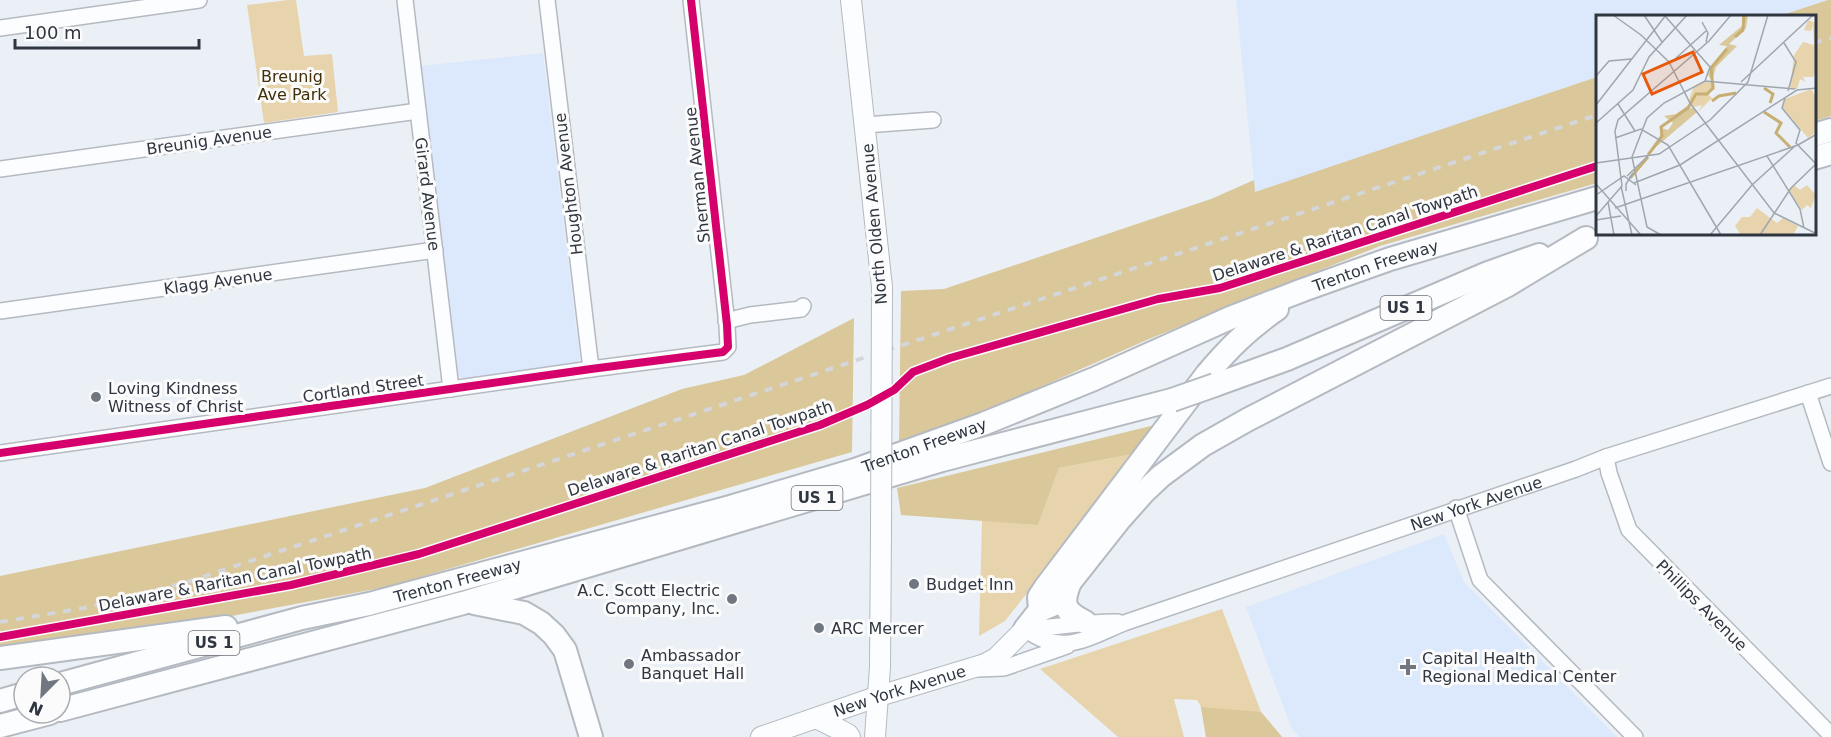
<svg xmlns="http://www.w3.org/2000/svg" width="1831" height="737" viewBox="0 0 1831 737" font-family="'DejaVu Sans',sans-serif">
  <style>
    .built { fill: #dce8fb }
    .green { fill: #e7d4ac }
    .forest { fill: #dac79a }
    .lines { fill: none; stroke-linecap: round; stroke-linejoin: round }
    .minor-casing { stroke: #b5bac2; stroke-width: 18 }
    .major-casing { stroke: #b5bac2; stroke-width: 22 }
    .highway-casing { stroke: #b5bac2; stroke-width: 26 }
    .minor { stroke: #fcfdfe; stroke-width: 15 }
    .major { stroke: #fcfdfe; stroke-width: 20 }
    .highway { stroke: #fcfdfe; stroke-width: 22 }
    .rail { stroke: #d5d6d9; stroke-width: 4; stroke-dasharray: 8 8; stroke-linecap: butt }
    .major-bridge-casing { stroke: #b5bac2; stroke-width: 22; stroke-linecap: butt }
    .highway-bridge-casing { stroke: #b5bac2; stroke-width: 26; stroke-linecap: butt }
    .major-bridge { stroke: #fcfdfe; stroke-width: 20 }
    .highway-bridge { stroke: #fcfdfe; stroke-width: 22 }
    .cycleway-casing { stroke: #fbfbfb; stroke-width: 11 }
    .cycleway { stroke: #d6006c; stroke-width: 8 }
    .poi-dot { fill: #717780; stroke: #fbfbfb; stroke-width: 2 }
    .labels { text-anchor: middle; stroke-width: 6; stroke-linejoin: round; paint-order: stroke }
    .shield { fill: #fbfbfb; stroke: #6c7179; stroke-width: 1.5 }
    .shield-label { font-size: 15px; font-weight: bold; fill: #2f3641 }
    .park-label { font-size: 16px; fill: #402f09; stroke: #fbfbfb }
    .street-label { font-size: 16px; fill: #2f3641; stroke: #fbfbfb }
    .poi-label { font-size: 16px; fill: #2f3641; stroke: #fbfbfb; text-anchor: start }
    .inset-river { fill: none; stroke: #c7ae72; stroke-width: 3 }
    .inset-road { fill: none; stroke: #a0a6ae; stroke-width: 1.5 }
    .view { fill: #e8590c; fill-opacity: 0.15; stroke: #e8590c; stroke-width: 3 }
    .inset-edge { fill: none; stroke: #2f3641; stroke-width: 3 }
  </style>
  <rect width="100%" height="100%" fill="#ebf0f6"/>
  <path class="built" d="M1236,0H1828L1779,16H1597V77L1255,192Z
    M543,53L580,359L575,365L464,380L458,375L420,66Z
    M1444,534L1464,582L1617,737H1299L1291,727L1246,607Z"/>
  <path class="green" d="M288,0H296L304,56L332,54L338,112L264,123L247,5Z
    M1138,453L1005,621L979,636L982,520L1038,525L1059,468Z
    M1222,609L1261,712L1282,737H1206L1201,707L1197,700L1174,699L1184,737H1118L1040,669Z"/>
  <path class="forest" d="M1828,0H1831V116L1815,121L1814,16H1779Z
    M1597,77V183L1380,246L1149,339L966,420L899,444L901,291L944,289L1211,199L1254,180L1255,192Z
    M854,318L852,452L386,587L210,620L0,646V576L425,488L682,389L744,375Z
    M1159,424L1138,453L1059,468L1038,525L901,515L897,488Z
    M1201,707L1261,712L1282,737H1206Z"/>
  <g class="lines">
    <defs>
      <g id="minor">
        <path d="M405,0L451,389"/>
        <path d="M547,0L591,369"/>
        <path d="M0,28L199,0"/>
        <path d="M865,125L933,120"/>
        <path d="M0,169L418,111"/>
        <path d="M0,311L435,250"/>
        <path d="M726,321L750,315L801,309L803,306"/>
        <path d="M1808,393L1831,463"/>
        <path d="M0,453L591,369L723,352L728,347L727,325L691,0"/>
        <path d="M1606,457L1609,473L1629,530L1831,735"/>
        <path d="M1456,508L1480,580L1635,737"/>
        <path id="s1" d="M1025,629C1062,657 1087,638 1124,623L1576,469L1606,457L1831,386"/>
        <path d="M1025,629C1056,628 1087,621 1118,622"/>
        <path d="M978,669L1004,668L1067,646"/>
      </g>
      <g id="major">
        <path d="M851,0L882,287"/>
        <path d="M818,719L848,734L850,737"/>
        <path id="s2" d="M761,737L879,696L985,664L996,658L1025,629"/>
        <path d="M875,737L880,667L881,530"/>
      </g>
      <g id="highway">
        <path d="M1814,135L1831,130"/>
        <path d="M1814,158L1831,153"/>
        <path d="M1215,385L1287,359L1488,273L1539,255"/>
        <path d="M1070,582C1061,605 1064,611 1085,622"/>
        <path d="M474,603L524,613L541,623L554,635L565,650L591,737"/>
        <path d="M1040,610L1039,597L1045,588L1207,374C1229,348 1248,329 1277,309"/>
        <path d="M1025,629L1040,610L1052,605L1120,519L1144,492L1161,476L1203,445L1247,420L1506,286L1586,238"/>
        <path d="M0,658L226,627"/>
        <path id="s3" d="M60,684L302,618L369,604L730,507L855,470L983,424L1094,379L1230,318L1303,290L1390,259L1597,198"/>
        <path d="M0,701L24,694"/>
        <path d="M60,710L463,603L942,460L1172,400"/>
        <path d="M0,726L50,713"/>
      </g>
    </defs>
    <use href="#minor" class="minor-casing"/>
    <use href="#major" class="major-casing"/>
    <use href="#highway" class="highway-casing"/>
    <use href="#minor" class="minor"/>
    <use href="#major" class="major"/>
    <use href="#highway" class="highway"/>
    <path class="rail" d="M1814,43L1831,38
      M0,622L84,608L184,583L1597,115"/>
    <defs>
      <path id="major-bridge" d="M881,530L882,287"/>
      <path id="highway-bridge" d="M1172,400L1215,385"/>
    </defs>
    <use href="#major-bridge" class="major-bridge-casing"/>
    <use href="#highway-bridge" class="highway-bridge-casing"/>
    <use href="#major-bridge" class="major-bridge"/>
    <use href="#highway-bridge" class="highway-bridge"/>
    <defs>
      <path id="cycleway" d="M0,453L591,369L723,352L728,347L727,325L691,0
        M0,637L291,585L419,554L820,425L867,405L894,390L913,372L950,358L1158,299L1220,288L1597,166"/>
    </defs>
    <use href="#cycleway" class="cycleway-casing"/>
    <use href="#cycleway" class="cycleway"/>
  </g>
  <g class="poi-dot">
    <circle cx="96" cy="397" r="6"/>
    <circle cx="914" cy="584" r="6"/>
    <circle cx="732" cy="599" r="6"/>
    <circle cx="819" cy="628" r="6"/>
    <circle cx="629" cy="664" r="6"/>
    <path d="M1405 658h6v6h6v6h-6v6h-6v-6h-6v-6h6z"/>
  </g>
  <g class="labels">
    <g class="shield">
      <rect x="1380.5" y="296" width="51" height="24" rx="4.5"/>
      <rect x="791.5" y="486" width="51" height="24" rx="4.5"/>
      <rect x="188.5" y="631" width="51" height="24" rx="4.5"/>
    </g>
    <g class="shield-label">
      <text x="1406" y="313">US 1</text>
      <text x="817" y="503">US 1</text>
      <text x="214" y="648">US 1</text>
    </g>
    <g class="park-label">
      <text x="292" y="82">Breunig<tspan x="292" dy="18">Ave Park</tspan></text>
    </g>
    <g class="street-label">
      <text transform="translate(209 140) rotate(-8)" y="6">Breunig Avenue</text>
      <text transform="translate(697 175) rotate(-96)" y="6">Sherman Avenue</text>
      <text transform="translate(568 184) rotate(-97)" y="6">Houghton Avenue</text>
      <text transform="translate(428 194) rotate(83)" y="6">Girard Avenue</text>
      <text transform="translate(874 224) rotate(-95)" y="6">North Olden Avenue</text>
      <text transform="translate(1345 233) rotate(-18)" y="6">Delaware &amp; Raritan Canal Towpath</text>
      <text dy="6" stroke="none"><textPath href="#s3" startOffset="1383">Trenton Freeway</textPath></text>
      <text transform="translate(218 281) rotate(-8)" y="6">Klagg Avenue</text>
      <text transform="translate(363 388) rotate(-8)" y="6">Cortland Street</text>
      <text dy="6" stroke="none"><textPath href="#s3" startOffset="897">Trenton Freeway</textPath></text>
      <text transform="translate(700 448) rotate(-18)" y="6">Delaware &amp; Raritan Canal Towpath</text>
      <text dy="6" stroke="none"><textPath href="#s1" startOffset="478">New York Avenue</textPath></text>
      <text transform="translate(235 579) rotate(-11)" y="6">Delaware &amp; Raritan Canal Towpath</text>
      <text dy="6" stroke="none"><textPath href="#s3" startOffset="411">Trenton Freeway</textPath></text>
      <text transform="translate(1702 605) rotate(45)" y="6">Phillips Avenue</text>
      <text dy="6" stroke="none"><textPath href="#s2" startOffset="146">New York Avenue</textPath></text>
    </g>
    <g class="poi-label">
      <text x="108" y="394">Loving Kindness<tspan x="108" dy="18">Witness of Christ</tspan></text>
      <text x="926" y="590">Budget Inn</text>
      <text x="720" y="596" text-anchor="end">A.C. Scott Electric<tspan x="720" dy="18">Company, Inc.</tspan></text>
      <text x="831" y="634">ARC Mercer</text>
      <text x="641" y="661">Ambassador<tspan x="641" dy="18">Banquet Hall</tspan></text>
      <text x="1422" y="664">Capital Health<tspan x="1422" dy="18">Regional Medical Center</tspan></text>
    </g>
  </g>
  <g transform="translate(1596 15)">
    <rect width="220" height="220" fill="#ebf0f6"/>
    <path d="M212,5L220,8V56L217,62H207L209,67L204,64L201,74H194L198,40L207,27L218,30L217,11L215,16L208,15ZM109,66L118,67L119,74L112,79L116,83L102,97L106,90L98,92L93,85L98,71ZM215,74L220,82V117L212,123L186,92L189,84ZM198,170L204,175L211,170L220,180L215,193L211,190L206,195L193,176ZM161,193L181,208L187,203L202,211L197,220H145L139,211L146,202H154Z" fill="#e7d4ac"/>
    <path d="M146,0H152L150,13L133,29L141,31L120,52L116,66L112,60L114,52L131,31L123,30L146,11ZM94,89V94L96,92L101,97L53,138L64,122L65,113L72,115L77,108L68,101L80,99Z" fill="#dac79a"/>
    <path class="inset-river" d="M139,22L147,15L148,0M168,73L177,79L174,88M116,86L123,81L140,78M168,97L185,108L180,118L194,132M52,140L66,121L65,112L92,93L100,79H111L117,73L115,53L131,34M34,163L52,142"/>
    <path class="inset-road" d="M17,0L45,20L73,47L94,88L178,198L221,219M48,0L66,27M69,1L114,52L109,66M106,7L112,18L110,27M188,28L200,47L192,76M80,43L110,16M0,61L13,46L35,44M145,67L217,0M189,83L186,93L204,115L200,128L221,150M22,89L39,116M0,90L70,0M0,108L37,75L53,42L91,0M19,123L45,114L72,130L125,220M171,141L204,194L208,213M0,148L63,139L114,105L152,67L172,0M31,161L53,140M38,168L84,150L201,75L221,73M0,169L45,220M25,171L36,220M30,176V169L37,158M0,180L28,161L40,170M12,187L18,220M19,193L202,130L221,119M0,201L26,171L19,116L22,105L113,26L135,0M0,205L25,201M65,220L51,212L36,142L51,103L68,88L109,66L199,74M114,220L156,170L199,131M164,220L195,173L220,149"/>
    <path class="view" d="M97,37L106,57L56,79L47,59Z"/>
    <rect width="220" height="220" class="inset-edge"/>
  </g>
  <g transform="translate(42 695) rotate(204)"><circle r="28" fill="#fbfbfb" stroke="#a9acb1" stroke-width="1.5"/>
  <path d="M0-4.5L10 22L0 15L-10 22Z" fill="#717780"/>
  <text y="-9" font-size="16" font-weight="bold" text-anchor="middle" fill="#2f3641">N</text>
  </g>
  <path d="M15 39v9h184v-9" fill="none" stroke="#2f3641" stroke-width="3"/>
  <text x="24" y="39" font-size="18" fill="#2f3641" stroke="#fbfbfb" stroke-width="4.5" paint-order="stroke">100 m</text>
</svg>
